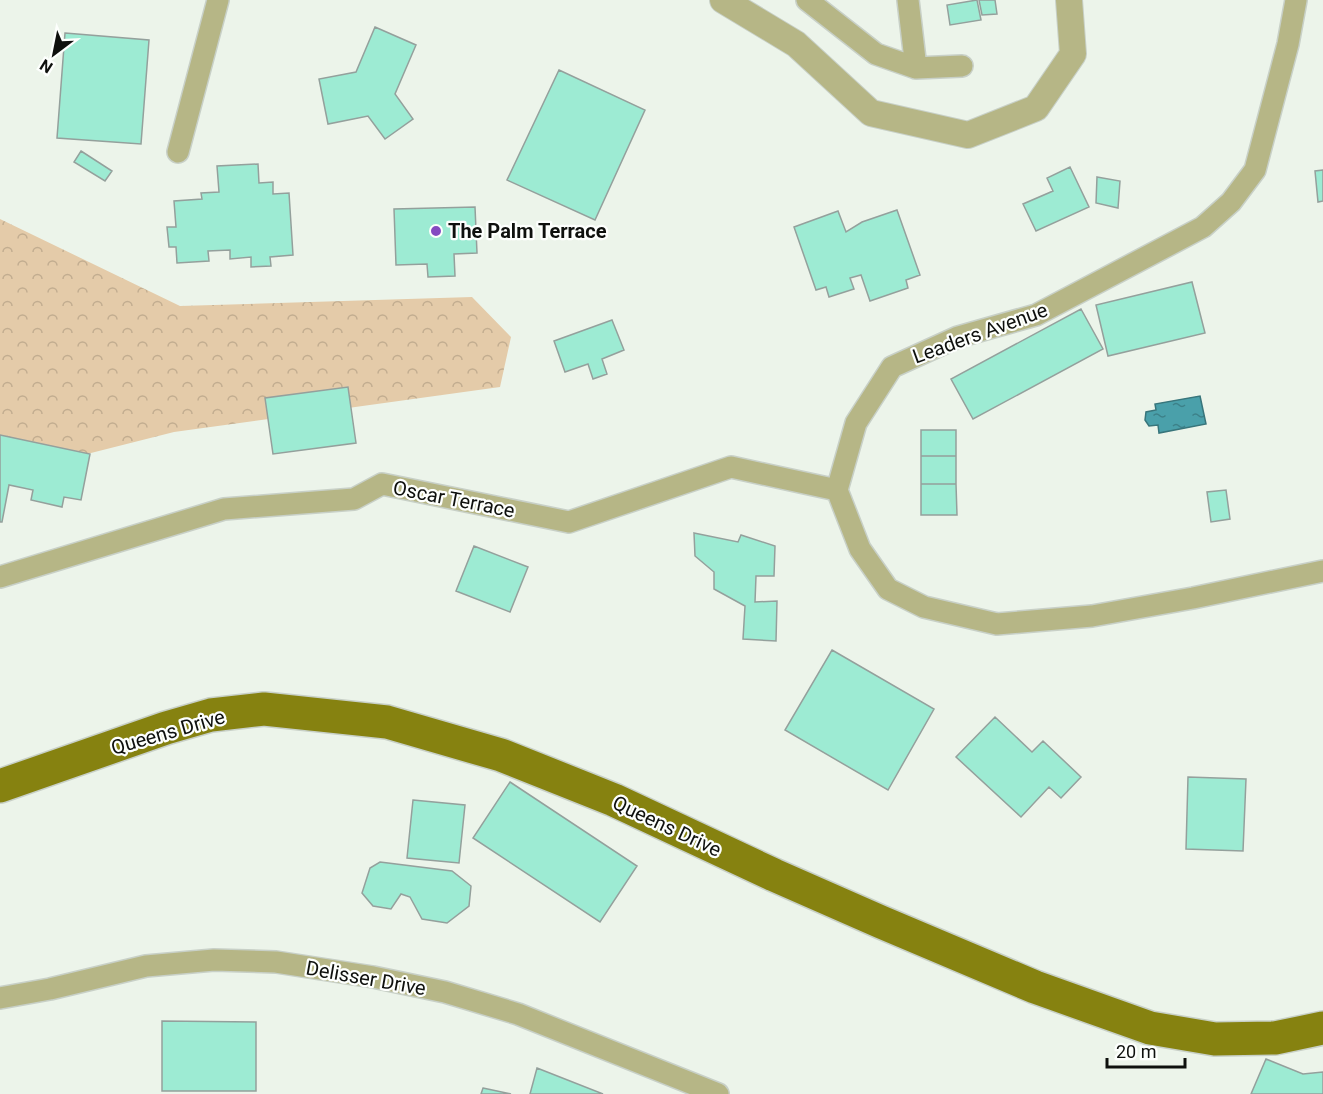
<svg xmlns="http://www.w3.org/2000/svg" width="1323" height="1094" viewBox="0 0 1323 1094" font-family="Roboto,sans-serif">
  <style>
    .forest { fill: url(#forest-crowns) }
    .water { fill: url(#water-ripples); stroke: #38757b; stroke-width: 1.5 }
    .building { fill: #9debd3; stroke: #94a09c; stroke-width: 1.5 }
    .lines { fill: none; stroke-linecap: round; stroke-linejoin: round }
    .minor-casing { stroke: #c8d0c7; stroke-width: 24 }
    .tertiary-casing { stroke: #c8d0c7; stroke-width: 28 }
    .primary-casing { stroke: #c8d0c7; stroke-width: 36 }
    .minor { stroke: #b6b686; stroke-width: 21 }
    .tertiary { stroke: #b6b686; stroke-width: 26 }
    .primary { stroke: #868210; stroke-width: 33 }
    .poi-dot { fill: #854ac1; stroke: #fdfffd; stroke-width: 2 }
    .labels { text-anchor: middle; stroke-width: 4.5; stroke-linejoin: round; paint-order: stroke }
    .poi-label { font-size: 20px; font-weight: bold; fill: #0e100d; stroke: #fdfffd; text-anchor: start }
    .street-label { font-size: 20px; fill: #0e100d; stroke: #fdfffd }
  </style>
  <defs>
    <pattern id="forest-crowns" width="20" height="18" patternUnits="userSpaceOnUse" patternTransform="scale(1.5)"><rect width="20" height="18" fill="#e4cba9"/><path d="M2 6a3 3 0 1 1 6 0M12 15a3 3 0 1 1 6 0" fill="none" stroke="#c2ad90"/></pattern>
    <pattern id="water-ripples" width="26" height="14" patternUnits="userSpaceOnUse" patternTransform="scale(1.5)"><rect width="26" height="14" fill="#4aa0aa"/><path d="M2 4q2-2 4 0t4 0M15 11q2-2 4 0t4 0" fill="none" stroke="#3c8189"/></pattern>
  </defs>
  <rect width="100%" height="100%" fill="#ecf4ea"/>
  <path class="forest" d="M0,219L180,306L472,297L511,337L500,387L174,432L0,476Z"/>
  <path class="water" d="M1200,396L1206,424L1159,433L1158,425L1149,426L1145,420L1146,412L1156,410L1155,404Z"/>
  <path class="building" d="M977,0L981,20L950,25L947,5Z
    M979,0H995L997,14L982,15Z
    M375,27L416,45L395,94L413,119L385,139L368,116L328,124L319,79L356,72Z
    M65,33L149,40L141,144L57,138Z
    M559,70L645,110L595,220L507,180Z
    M81,151L112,171L105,181L74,162Z
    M258,164L259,183L273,182V194L289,193L293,255L270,257L271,266L251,267V257L230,259V250L208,251L209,261L177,263L176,247H169L167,227H176L174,201L202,199L201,193L219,192L217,166Z
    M1070,167L1089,207L1036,231L1023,204L1053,191L1047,178Z
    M1323,170V201L1318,202L1315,171Z
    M1097,177L1120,181L1118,208L1096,203Z
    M475,207L477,253L454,254L455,276L428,277L427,264L396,265L394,209Z
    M897,210L920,275L906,280L908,288L870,301L861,275L850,278L854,289L829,297L826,287L816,290L794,227L838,211L846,232L862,222Z
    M1192,282L1205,333L1108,356L1096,305Z
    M1081,309L1103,349L973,419L951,379Z
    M612,320L624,350L602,359L607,374L593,379L588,364L565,372L554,341Z
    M348,387L356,443L273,454L265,398Z
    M921,430H956V456H921Z
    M0,435L90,454L81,500L64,497L62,507L31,500L33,490L9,485L2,522H0Z
    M921,456H956V484H921Z
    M921,484H956L957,515H921Z
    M1226,490L1230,519L1211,522L1207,492Z
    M694,533L738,542L741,535L775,546L774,576H756L755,602L777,601L776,641L743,639L745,606L714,589V572L695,556Z
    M474,546L528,567L510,612L456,591Z
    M832,650L934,709L888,790L785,730Z
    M995,717L1032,752L1043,741L1081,777L1061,798L1049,787L1021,817L956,757Z
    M1188,777L1246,779L1243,851L1186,849Z
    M510,782L637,866L600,922L473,838Z
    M413,800L465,805L459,863L407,858Z
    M380,862L452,871L471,886L469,906L447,923L422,919L410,897L401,894L391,909L373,906L362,893L370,868Z
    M162,1021L256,1022V1091H162Z
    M1266,1059L1303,1074L1323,1072V1094H1251Z
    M537,1068L603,1094H530Z
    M483,1088L511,1094H481Z"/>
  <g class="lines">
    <defs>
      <path id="minor" d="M807,0L876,54L916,68L962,66
        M908,0L916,68
        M1296,0L1288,44L1255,170L1231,202L1203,227L1036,315L958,337L892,367L856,423L837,490L860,549L888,589L924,607L997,624L1092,616L1193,598L1323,571
        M178,152L218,0
        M0,577L224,509L354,499L382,484L569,522L731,467L837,490
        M0,998L50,989L146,966L214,960L276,962L373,977L445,992L518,1014L718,1094"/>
      <path id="tertiary" d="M723,0L796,44L871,113L968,135L1036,108L1073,54L1069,0"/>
      <path id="primary" d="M0,786L166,728L211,715L264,709L387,722L501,755L614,800L774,875L881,922L1035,987L1150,1028L1215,1039L1275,1038L1323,1028"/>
    </defs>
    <use href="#minor" class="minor-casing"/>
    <use href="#tertiary" class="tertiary-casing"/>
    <use href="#primary" class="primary-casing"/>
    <use href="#minor" class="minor"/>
    <use href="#tertiary" class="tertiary"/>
    <use href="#primary" class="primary"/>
  </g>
  <circle class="poi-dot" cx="436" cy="231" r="6"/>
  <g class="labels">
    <g class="poi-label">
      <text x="448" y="238">The Palm Terrace</text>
    </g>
    <g class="street-label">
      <text transform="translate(980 333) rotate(-20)" y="7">Leaders Avenue</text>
      <text transform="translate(454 499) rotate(11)" y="7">Oscar Terrace</text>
      <text transform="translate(168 732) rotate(-16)" y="7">Queens Drive</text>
      <text transform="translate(667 826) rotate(25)" y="7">Queens Drive</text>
      <text transform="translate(366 978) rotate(10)" y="7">Delisser Drive</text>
    </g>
  </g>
  <g transform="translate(54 54) rotate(212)" stroke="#fdfffd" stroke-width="4.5" paint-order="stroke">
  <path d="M0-4.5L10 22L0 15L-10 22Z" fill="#0e100d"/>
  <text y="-9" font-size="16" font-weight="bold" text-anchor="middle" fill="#0e100d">N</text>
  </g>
  <path d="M1107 1058v9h78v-9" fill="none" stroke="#0e100d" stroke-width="3"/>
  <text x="1116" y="1058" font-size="18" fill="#0e100d" stroke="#fdfffd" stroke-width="4.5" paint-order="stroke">20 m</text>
</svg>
